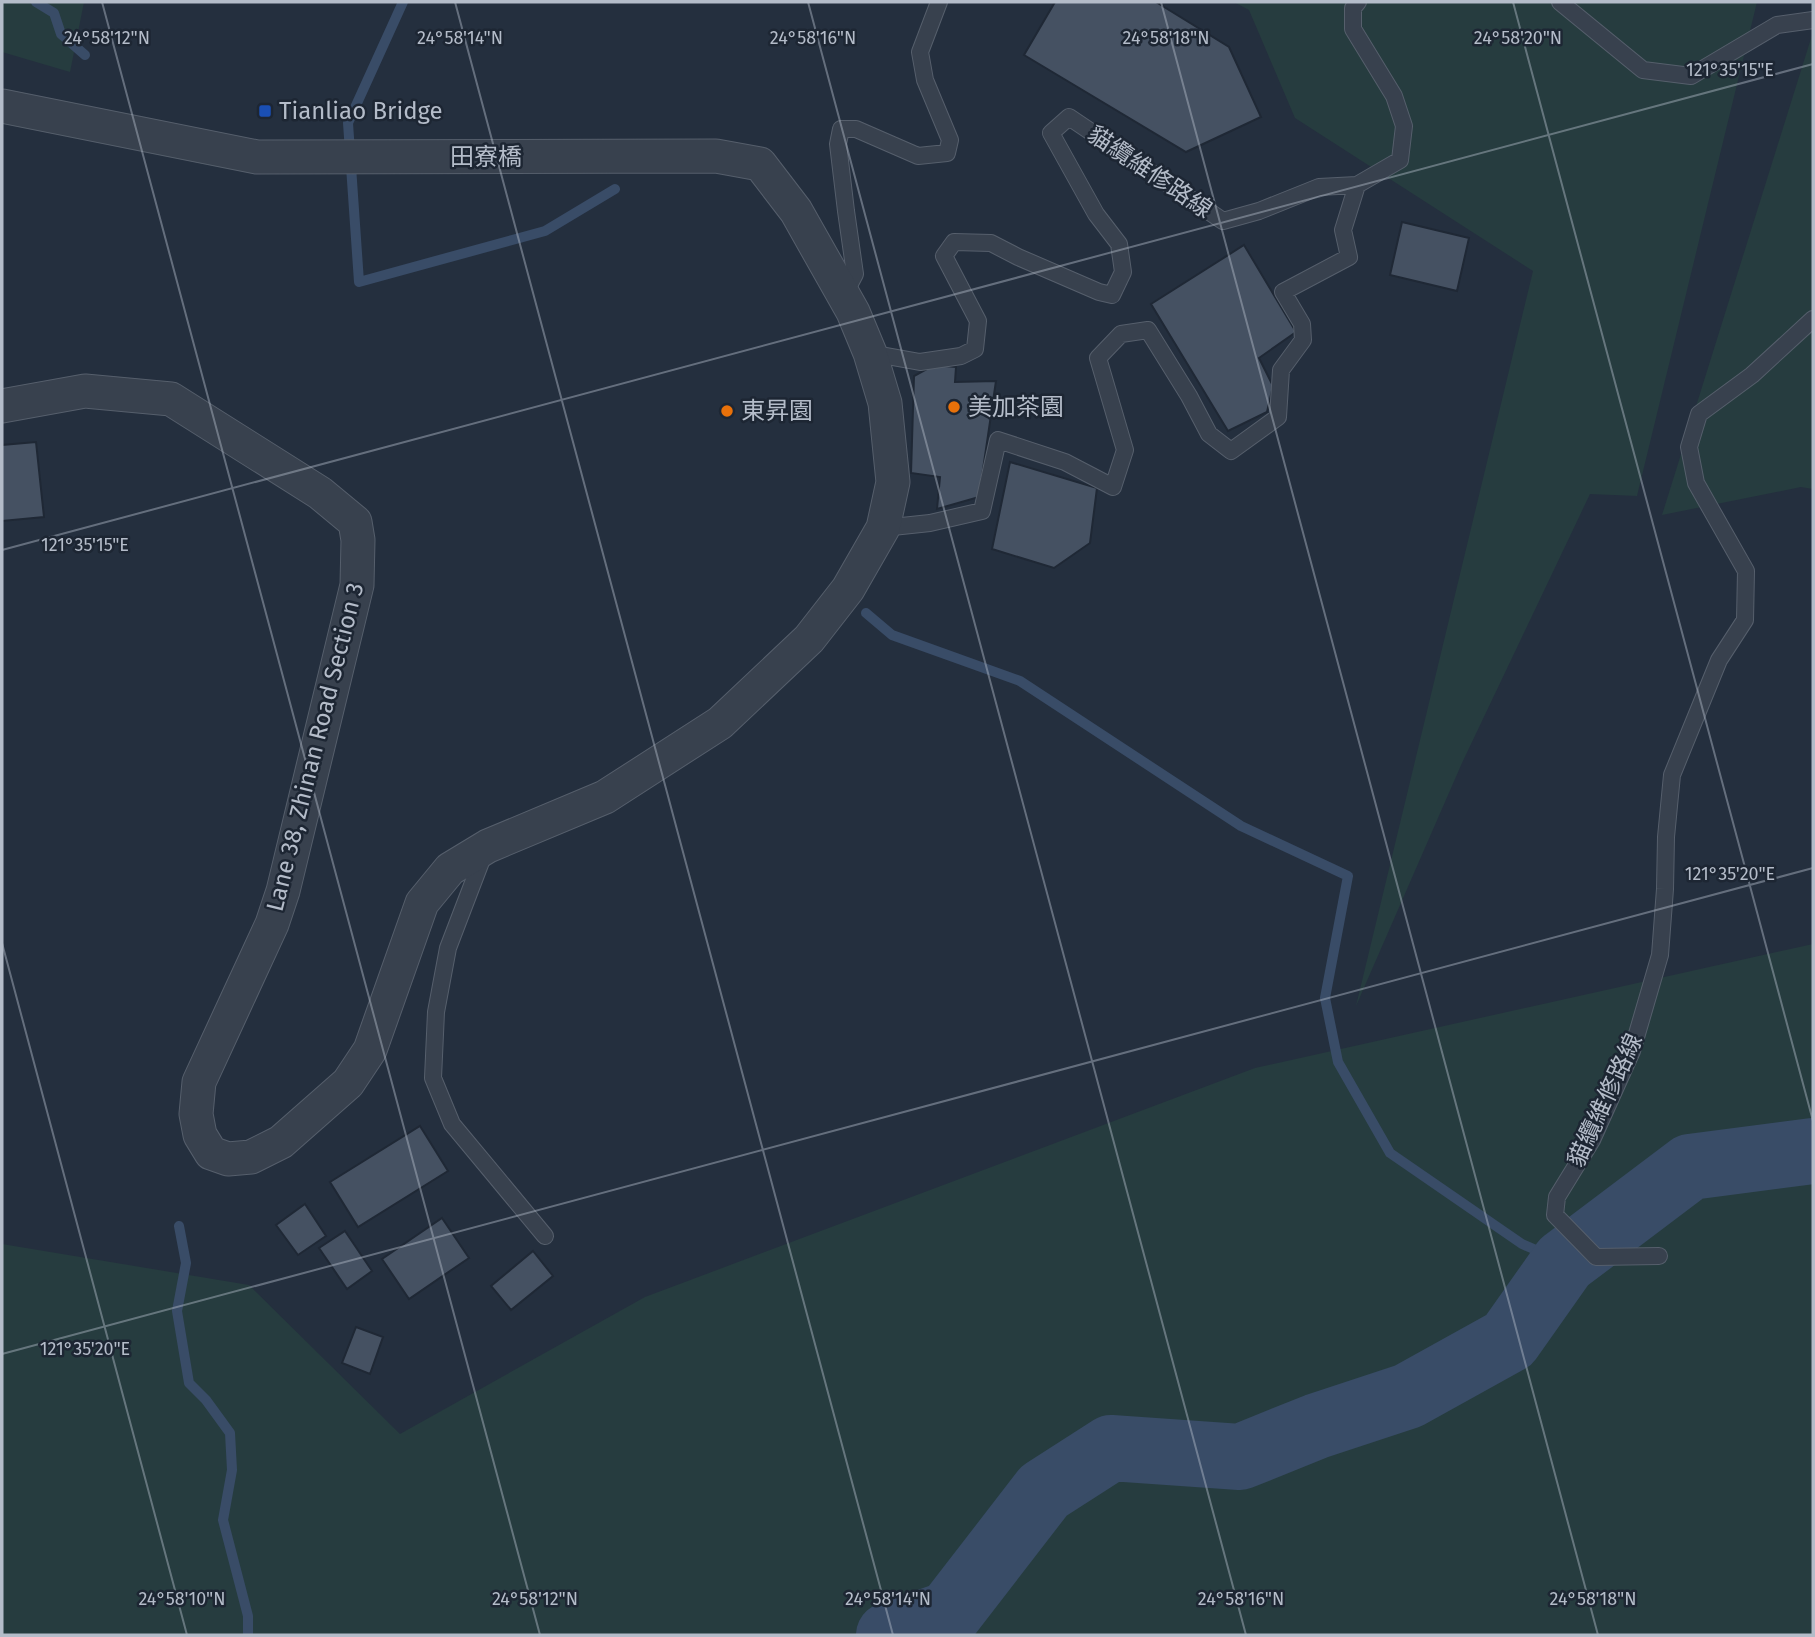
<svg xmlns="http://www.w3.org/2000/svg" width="1815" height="1637" viewBox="0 0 1815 1637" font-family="'Fira Sans','Noto Sans TC',sans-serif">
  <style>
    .green { fill: #263c3f }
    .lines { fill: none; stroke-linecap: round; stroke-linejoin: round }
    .stream { stroke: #394c67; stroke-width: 10 }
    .river { stroke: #394c67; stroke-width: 66 }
    .building { fill: #455162; stroke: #1f2835; stroke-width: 2 }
    .service-casing { stroke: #565f6c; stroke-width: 18 }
    .minor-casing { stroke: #565f6c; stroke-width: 35 }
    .service { stroke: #38414e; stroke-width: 16 }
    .minor { stroke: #38414e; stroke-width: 33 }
    .ticks { fill: none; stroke: #b4bcc9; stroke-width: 2; stroke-opacity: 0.45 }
    .transit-dot { fill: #1a4fb4; stroke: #1d2633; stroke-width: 2.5 }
    .food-dot { fill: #e8710a; stroke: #1d2633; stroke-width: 2.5 }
    .labels { text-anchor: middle; stroke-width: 5; stroke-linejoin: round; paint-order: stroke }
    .poi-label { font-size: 24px; fill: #b4bcc9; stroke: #1d2633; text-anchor: start }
    .street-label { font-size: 24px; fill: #b4bcc9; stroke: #1d2633 }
    .ticks-label { font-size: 18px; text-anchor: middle; fill: #b4bcc9; stroke: #1d2633; stroke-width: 5; stroke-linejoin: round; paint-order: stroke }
  </style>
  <rect width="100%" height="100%" fill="#242f3e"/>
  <path class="green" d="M2,2H84L70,72L2,52Z
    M1234,2H1757L1637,496L1590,494L1462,763L1356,1006L1533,271L1295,118L1249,10Z
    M1813,32V489L1801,487L1662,515Z
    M1813,944V1635H2V1244L249,1285L400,1434L645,1297L1255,1068Z"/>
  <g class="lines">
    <path class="stream" d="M36,2L54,13L61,34L85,55
      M403,2L348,123L359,282L545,231L615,189
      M866,613L892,635L1020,681L1241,826L1348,876L1325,998L1338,1062L1390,1153L1522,1244L1564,1262
      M179,1226L186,1263L177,1311L189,1383L206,1400L230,1433L232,1470L223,1520L248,1616V1635"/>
    <path class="river" d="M889,1635L949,1614L1044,1491L1111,1448L1240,1457L1317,1426L1408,1396L1509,1340L1564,1262L1690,1167L1813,1151"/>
  </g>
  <path class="building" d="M1055,2H1156L1229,47L1261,117L1186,152L1024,55Z
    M1402,222L1469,238L1457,291L1390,275Z
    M1244,245L1296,332L1259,358L1273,386L1267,412L1228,431L1151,304Z
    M934,365L956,367L955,382L996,381L979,497L937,509L940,477L911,473L914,376Z
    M36,442L44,517L2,521V445Z
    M1010,462L1097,488L1090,543L1054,568L992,549Z
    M420,1126L448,1171L358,1227L330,1182Z
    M305,1204L326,1236L298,1255L276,1225Z
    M442,1218L469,1258L409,1299L382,1259Z
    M345,1231L372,1271L347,1289L319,1248Z
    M533,1251L553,1276L511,1310L491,1286Z
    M356,1327L383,1337L370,1374L342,1363Z"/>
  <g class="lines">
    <defs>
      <path id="service" d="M1560,2L1643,70L1691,76L1777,25L1813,20
        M844,295L855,274L846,211L838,144L841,129H856L918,156L947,153L950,140L925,80L920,52L939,2
        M870,353L920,362L961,356L975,349L978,321L944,256L954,242L991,243L1018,257L1099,292L1112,295L1123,272L1119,244L1096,214L1051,133L1069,117L1223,221L1259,211L1319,187L1357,185L1400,160L1404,126L1394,96L1353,29V8L1358,2
        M883,528L930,523L982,511L998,440L1065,462L1113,487L1125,450L1098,358L1121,334L1148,330L1189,396L1209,434L1231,451L1278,417L1281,370L1303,340L1302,324L1283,292L1349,257L1343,230L1357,185
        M484,854L448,948L436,1012L433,1078L452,1124L545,1236
        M1659,1256L1596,1257L1555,1215L1557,1197L1592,1140L1632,1051L1660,955L1665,889L1666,837L1672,775L1719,660L1745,620L1746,571L1696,483L1689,447L1699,414L1752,375L1813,319"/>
      <path id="minor" d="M2,106L257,157L716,156L760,164L796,211L853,312L870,353L885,403L893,482L883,528L848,589L809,639L720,723L605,797L488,846L450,869L422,903L370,1050L348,1083L281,1142L251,1157L228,1159L211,1153L200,1135L196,1114L199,1082L272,924L283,891L357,585L358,540L355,522L320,493L171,399L85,391L2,406"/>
    </defs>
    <use href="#service" class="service-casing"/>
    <use href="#minor" class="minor-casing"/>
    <use href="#service" class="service"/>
    <use href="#minor" class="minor"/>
  </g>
  <path class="ticks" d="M102,2L540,1635M455,2L893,1635M808,2L1246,1635M1161,2L1598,1635M1513,2L1813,1121M2,550L1813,64M2,943L187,1635M2,1354L1813,868"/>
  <rect class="transit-dot" x="258" y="104" width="14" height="14" rx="3.5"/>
  <g class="food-dot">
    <circle cx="954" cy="407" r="7"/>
    <circle cx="727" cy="411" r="7"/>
  </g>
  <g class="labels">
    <g class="poi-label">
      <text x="279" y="119">Tianliao Bridge</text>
      <text x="968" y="415">美加茶園</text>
      <text x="741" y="419">東昇園</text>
    </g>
    <g class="street-label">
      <text x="486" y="165">田寮橋</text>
      <text transform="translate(1150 172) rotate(34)" y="8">貓纜維修路線</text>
      <text transform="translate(315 747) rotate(-76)" y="8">Lane 38, Zhinan Road Section 3</text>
      <text transform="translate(1605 1100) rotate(-65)" y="8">貓纜維修路線</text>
    </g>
  </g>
  <g class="ticks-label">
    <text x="107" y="44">24°58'12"N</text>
    <text x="460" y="44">24°58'14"N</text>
    <text x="813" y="44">24°58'16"N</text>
    <text x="1166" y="44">24°58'18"N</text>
    <text x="1518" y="44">24°58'20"N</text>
    <text x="1730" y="76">121°35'15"E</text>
    <text x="85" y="551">121°35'15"E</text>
    <text x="1730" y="880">121°35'20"E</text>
    <text x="85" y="1355">121°35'20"E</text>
    <text x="182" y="1605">24°58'10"N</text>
    <text x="535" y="1605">24°58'12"N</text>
    <text x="888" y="1605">24°58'14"N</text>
    <text x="1241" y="1605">24°58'16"N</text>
    <text x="1593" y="1605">24°58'18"N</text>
  </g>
  <rect width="1815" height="1637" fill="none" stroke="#b4bcc9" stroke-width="7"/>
</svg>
